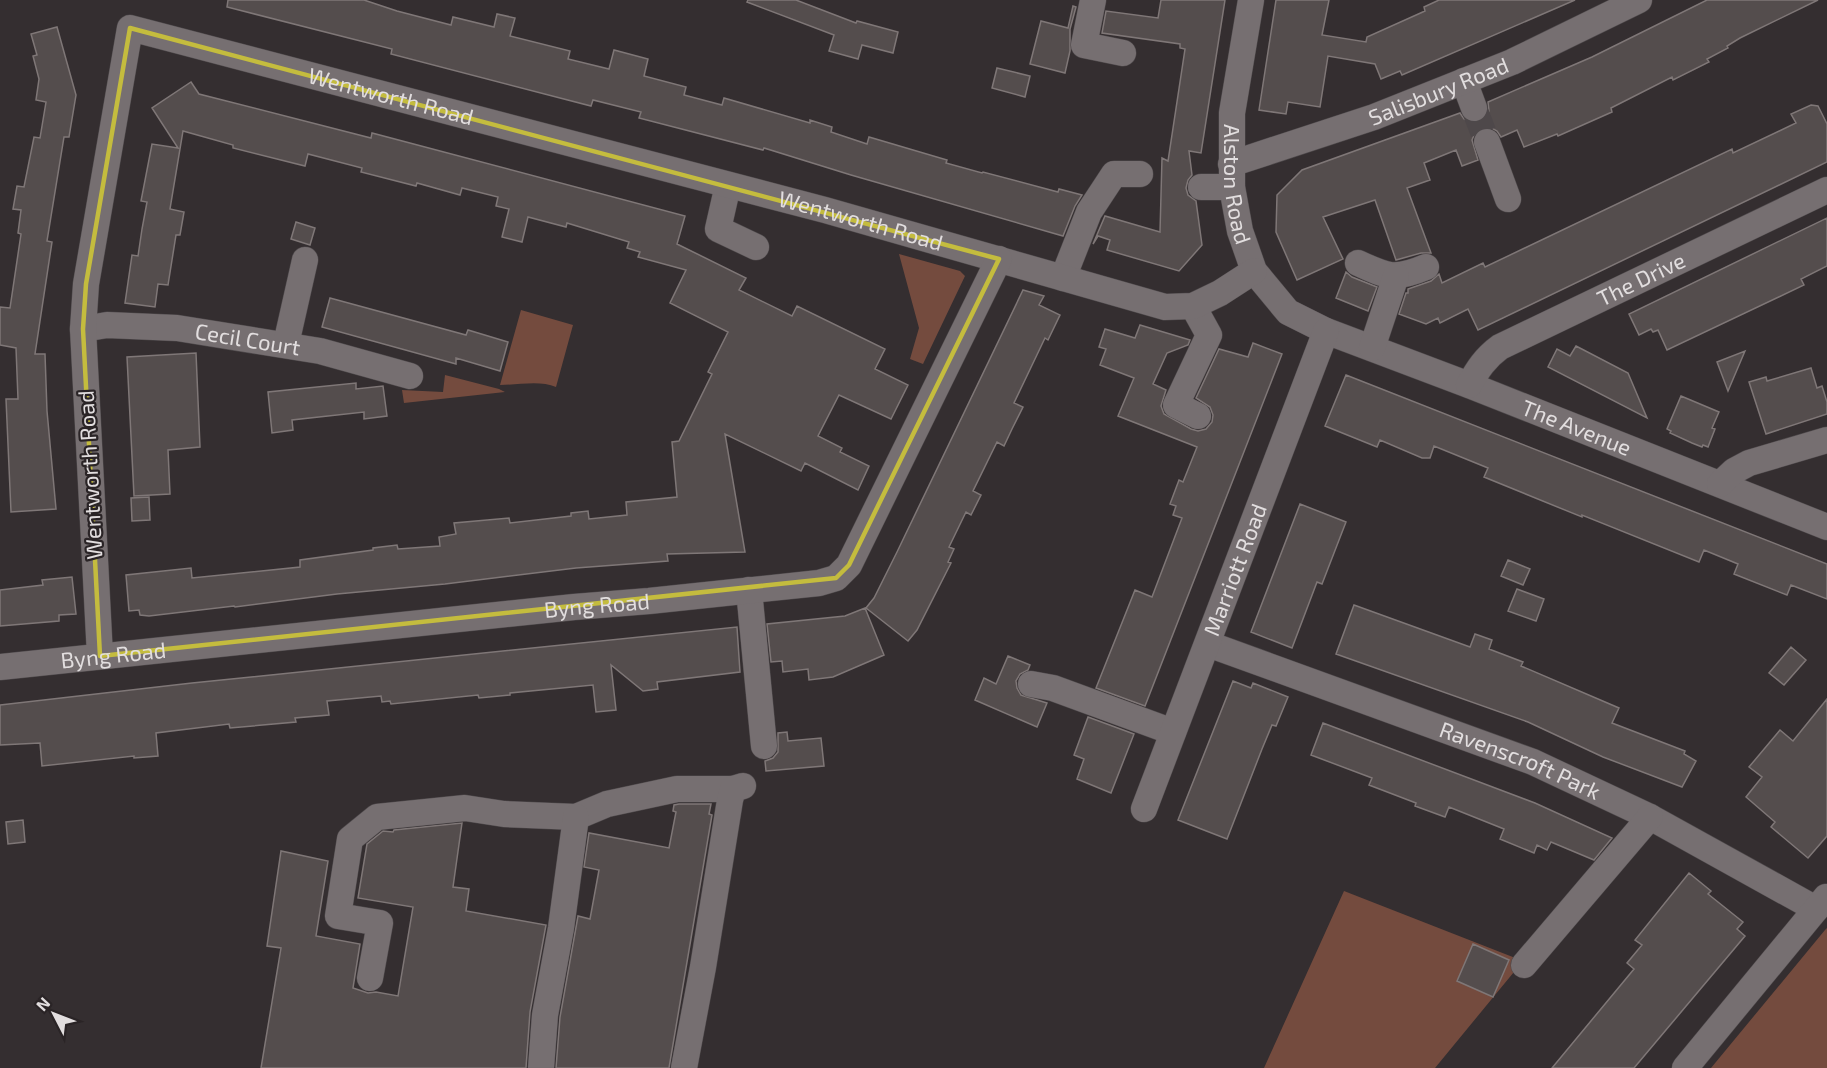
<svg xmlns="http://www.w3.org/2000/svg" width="1827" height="1068" viewBox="0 0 1827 1068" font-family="'Exo 2',sans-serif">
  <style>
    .green { fill: #744b3e }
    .building { fill: #544d4d; stroke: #7f7777; stroke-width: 1.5 }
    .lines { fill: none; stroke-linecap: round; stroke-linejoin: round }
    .minor-tunnel { stroke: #4e484a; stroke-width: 26; stroke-dasharray: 26 13; stroke-linecap: butt }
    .minor-casing { stroke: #4f4a4c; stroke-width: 27 }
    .minor { stroke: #766f71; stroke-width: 26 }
    .marked { fill: none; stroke: #c4bc3e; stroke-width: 4.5; stroke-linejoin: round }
    .labels { text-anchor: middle; stroke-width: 4.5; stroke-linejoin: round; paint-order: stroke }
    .street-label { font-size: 22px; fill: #e2dedf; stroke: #2a2426 }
  </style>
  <rect width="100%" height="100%" fill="#342e30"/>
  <path class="green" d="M899,254L960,271L965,276L923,364L910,359L919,328Z
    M521,310L573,325L556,387C540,380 518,385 500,385Z
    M445,375L499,389L505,392L404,403L402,390L443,392Z
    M1344,891L1523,961L1435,1068H1264Z
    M1827,928V1068H1711L1825,930Z"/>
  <path class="building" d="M228,0H364L397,11L451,25L453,17L494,27L497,14L515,18L510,36L570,51L568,59L609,69L614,50L648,59L644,76L686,87L684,95L722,105L724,98L810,123V120L832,127L831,132L867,144L869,137L947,160L946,163L982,173L983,172L1058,192L1059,189L1082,195L1075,206L1063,236L851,175L764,148L763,150L639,118L641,112L593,100L591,106L391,54L392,49L227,7Z
    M748,0H796L856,23L857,21L898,32L893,53L862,45L858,59L829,51L834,35L747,2Z
    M1161,0H1225L1201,153L1189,151L1192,175L1188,180L1186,188L1188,195L1196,201L1202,245L1179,271L1107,250L1110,240L1098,236L1093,244L1105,216L1160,232L1162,158L1168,161L1185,49L1180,48V44L1102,33L1106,11L1158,18Z
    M1276,0H1329L1322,35L1366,42L1367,37L1425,11L1424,7L1439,0H1575L1402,75L1400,71L1381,79L1375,64L1328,56L1320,107L1288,102L1286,114L1259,110Z
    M1707,0H1818L1740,38L1727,46L1728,48L1707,59L1709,62L1673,80L1672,77L1611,108L1612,112L1558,136L1557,134L1524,147L1517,130L1501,137L1497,131L1490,127L1481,128L1475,133L1472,140L1478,160L1462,166L1456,150L1424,163L1430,180L1407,188L1431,253H1421L1396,260L1375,200L1323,217L1343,259L1297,280L1276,232L1277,195L1302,170L1460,113L1464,119L1471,123L1480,122L1485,118L1489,111L1488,102L1592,57Z
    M1073,6L1076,7L1070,29V51L1065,73L1030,64L1041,21L1068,28Z
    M57,27L76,95L69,137H64L47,241L52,242L35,354H45L47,411L56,509L11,512L6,399H18L16,348L0,345V307L10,308L21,234L18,233L21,210L13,209L17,186L24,187L34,137L40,138L46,102L36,100L39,79L33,56L37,55L31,34Z
    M997,68L1030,76L1025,97L992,88Z
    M191,82L199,94L371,138L372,133L685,216L677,244L746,278L739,290L792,316L797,306L885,349L875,369L908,385L891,419L839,395L818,436L842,448L840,452L869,466L858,490L805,463L801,471L725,434L745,552L667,554L668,561L576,568L445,584L337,594L235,607L234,606L149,616L140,615L139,610L129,611L126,575L191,568L192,578L300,567V560L373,550V548L397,545L398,549L440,546L439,537L456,534L454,523L509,518L510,523L571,516V513L588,511L589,519L627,515L626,502L677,497L672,442L679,441L712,374L708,372L728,332L670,303L686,270L638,257L640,252L627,248L629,242L567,223L566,227L528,217L522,242L502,237L509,209L496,206L498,197L462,188L460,195L417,183L416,186L361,172L362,168L308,154L305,166L233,148V145L183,131L170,209L184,212L180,235H176L168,285L158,284L155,307L125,303L132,255L138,256L142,229L147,202L141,201L152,144L178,148L152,108Z
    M1811,105L1818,106L1827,124V162L1478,330L1468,309L1440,323L1438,318L1426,324L1399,314L1406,293H1408V289L1431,281L1439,274L1442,283L1483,263L1485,267L1732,149L1733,153L1796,123L1791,114Z
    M1827,218V266L1801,279L1804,285L1667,350L1658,330L1653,332L1651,329L1639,335L1629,314Z
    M296,222L315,228L310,245L291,239Z
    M1346,272L1352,277L1377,287L1368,311L1336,298Z
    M1023,290L1044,296L1039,305L1060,315L1048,340L1045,338L1014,403L1023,407L1012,429L1004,446L997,442L973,491L981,495L971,515L966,512L949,547L954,549L948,562L951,563L917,630L908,641L866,608L874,598L897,552Z
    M330,298L466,335L468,330L508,342L500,371L456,358V364L322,327Z
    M1140,325L1190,340L1188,345L1167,353L1153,384L1166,390L1161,406L1164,414L1191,429L1198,431L1206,429L1212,422L1213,415L1210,407L1196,398L1219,349L1248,357L1253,343L1282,354L1145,706L1096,688L1135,590L1152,597L1182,518L1173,515L1176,506L1170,504L1179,480L1183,482L1197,447L1118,416L1134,378L1100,365L1106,349L1099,347L1105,329L1135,338Z
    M1576,346L1628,373L1647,418L1548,367L1557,349L1570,356Z
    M1745,351L1728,391L1717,362Z
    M196,353L200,447L168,450L170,494L134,496L127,357Z
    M1811,368L1817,388L1822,386L1827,402V414L1766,434L1749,382L1766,377L1767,381Z
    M1346,375L1827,564V599L1791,585L1787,595L1734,574L1738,564L1704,550L1699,562L1582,515V517L1484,477L1488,468L1434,446L1430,458H1422L1380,440L1377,447L1325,426Z
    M356,383V389L383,386L387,416L364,419V412L292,420L293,430L272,433L268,392Z
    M1681,396L1719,412L1712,428L1715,429L1708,447L1703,445L1702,447L1692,443L1670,433L1671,431L1667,429Z
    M149,497L150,520L132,521L131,498Z
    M1300,504L1346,522L1322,584L1317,582L1292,648L1251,632Z
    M1508,560L1530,569L1523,585L1501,576Z
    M72,577L76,614L59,615V621L0,626V590L43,585L42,580Z
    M1517,589L1544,599L1536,621L1508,611Z
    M1354,605L1470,647L1475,634L1492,640L1489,649L1523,662L1521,666L1619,708L1612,723L1685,751L1684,754L1696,761L1682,787L1603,757L1528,722L1336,654Z
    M865,608L884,655L833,677L809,680L808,669L783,672L782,661L771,662L767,624L845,616Z
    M737,627L740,672L657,682L658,689L643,691L611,665L616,710L596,712L593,685L510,693V695L479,698L478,695L391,704L390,701L382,702L381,696L327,701L329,715L295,718L296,722L230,728L229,724L156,733L158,756L134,758V756L42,766L40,743L0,745V705L192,683Z
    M1791,647L1806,660L1784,685L1769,673Z
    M1008,656L1030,665L1028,670L1020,674L1016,681L1017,688L1021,695L1047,703L1037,727L975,700L984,678L996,684Z
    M1233,681L1251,688L1253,683L1288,697L1276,726L1272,725L1262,749L1227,839L1178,820Z
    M1827,699V836L1808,858L1771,827L1775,822L1746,797L1762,777L1749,767L1780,730L1793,741Z
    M1088,717L1134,734L1111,793L1077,779L1084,759L1074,755Z
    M1323,723L1535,803L1612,838L1594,860L1551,842L1547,850L1537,845L1534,853L1500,839L1504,829L1449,807L1445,817L1415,806L1416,803L1369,785L1372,778L1311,755Z
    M787,732L788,741L821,738L824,766L766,771L765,761L773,758L778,752V733Z
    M679,804H711L709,814L712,815L669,1068H556L560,1017L578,916L590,919L599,870L584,867L589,833L669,848L676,812L673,811L674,805Z
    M23,820L25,842L8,844L6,822Z
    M462,823L453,887L469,889L466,911L546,925L530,1012L526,1068H261L281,948L267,946L281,851L328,861L316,936L360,944L353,988L368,993L376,992L398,996L413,907L358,898L367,844L383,831L393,832L394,830Z
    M1689,873L1711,891L1708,894L1743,922L1737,929L1745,936L1634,1068H1552L1634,969L1627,963L1642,945L1635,940Z
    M1473,944L1509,960L1493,997L1457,981Z"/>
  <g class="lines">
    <path class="minor-tunnel" d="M1474,108L1487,142"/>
    <defs>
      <g id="minor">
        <path d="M1093,0L1084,45L1123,53"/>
        <path id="s1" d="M1251,0L1232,113V187L1240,231L1254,271L1288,312L1326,331L1469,385L1827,527"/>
        <path d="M1464,81L1474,108"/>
        <path d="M1487,142L1508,199"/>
        <path id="s2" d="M1231,164L1374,117L1512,62L1639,0"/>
        <path d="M728,185L718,229L756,247"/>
        <path d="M1201,187H1232"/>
        <path d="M1358,263C1388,277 1395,280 1426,267"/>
        <path d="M1063,278L1089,212L1114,174H1140"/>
        <path d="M1193,306L1209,335L1176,405L1198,416"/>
        <path id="s3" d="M83,329L107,325L177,328L320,351L410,376"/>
        <path d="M286,344L305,260"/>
        <path d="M1372,348L1396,276"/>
        <path id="s4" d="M1469,385C1478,369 1485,358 1500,347L1827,190"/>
        <path d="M1720,484L1734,471L1749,463L1827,440"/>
        <path d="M749,590L764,746"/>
        <path id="s5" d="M1208,644L1533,762L1650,817L1816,909"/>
        <path id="s6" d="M100,656L83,329L86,284L130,28L825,210L1165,307L1193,306L1220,293L1254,271"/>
        <path id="s7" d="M0,667L574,607L649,601L819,583L836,578L849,565L999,259"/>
        <path d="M1031,684L1053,688L1173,732"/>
        <path id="s8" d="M1144,809L1326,331"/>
        <path d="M1524,965L1650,817"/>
        <path d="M370,978L380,923L338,916L350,839L377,817L465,808L504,814L576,817L607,804L677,789H733"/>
        <path d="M541,1068L545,1015L561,928L576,817"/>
        <path d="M684,1068L703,967L730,800L733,789L743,786"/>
        <path d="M1685,1068L1826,897"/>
      </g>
    </defs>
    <use href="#minor" class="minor-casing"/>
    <use href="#minor" class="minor"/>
  </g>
  <path class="marked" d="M130,28L999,259L849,565L836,578L100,656L83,329L86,284Z"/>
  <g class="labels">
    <g class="street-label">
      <text dy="8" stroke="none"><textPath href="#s2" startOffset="220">Salisbury Road</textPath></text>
      <text dy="8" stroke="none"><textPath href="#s6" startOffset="902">Wentworth Road</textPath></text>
      <text dy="8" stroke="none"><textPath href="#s1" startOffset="186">Alston Road</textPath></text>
      <text dy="8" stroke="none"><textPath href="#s6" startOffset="1388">Wentworth Road</textPath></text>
      <text dy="8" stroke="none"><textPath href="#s4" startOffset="206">The Drive</textPath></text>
      <text dy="8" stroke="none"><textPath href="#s3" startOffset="166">Cecil Court</textPath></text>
      <text dy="8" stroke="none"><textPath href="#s1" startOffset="640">The Avenue</textPath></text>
      <text transform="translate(90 475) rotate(-93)" y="8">Wentworth Road</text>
      <text dy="8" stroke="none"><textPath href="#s8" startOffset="256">Marriott Road</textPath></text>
      <text dy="8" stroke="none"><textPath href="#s7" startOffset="600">Byng Road</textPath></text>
      <text dy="8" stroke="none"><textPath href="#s7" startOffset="114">Byng Road</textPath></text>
      <text dy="8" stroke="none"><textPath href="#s5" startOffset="333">Ravenscroft Park</textPath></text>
    </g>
  </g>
  <g transform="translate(54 1014) rotate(312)" stroke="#2a2426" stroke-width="4.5" paint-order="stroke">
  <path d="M0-4.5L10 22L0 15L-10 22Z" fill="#e2dedf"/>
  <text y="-9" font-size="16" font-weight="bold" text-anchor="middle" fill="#e2dedf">N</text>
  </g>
</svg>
